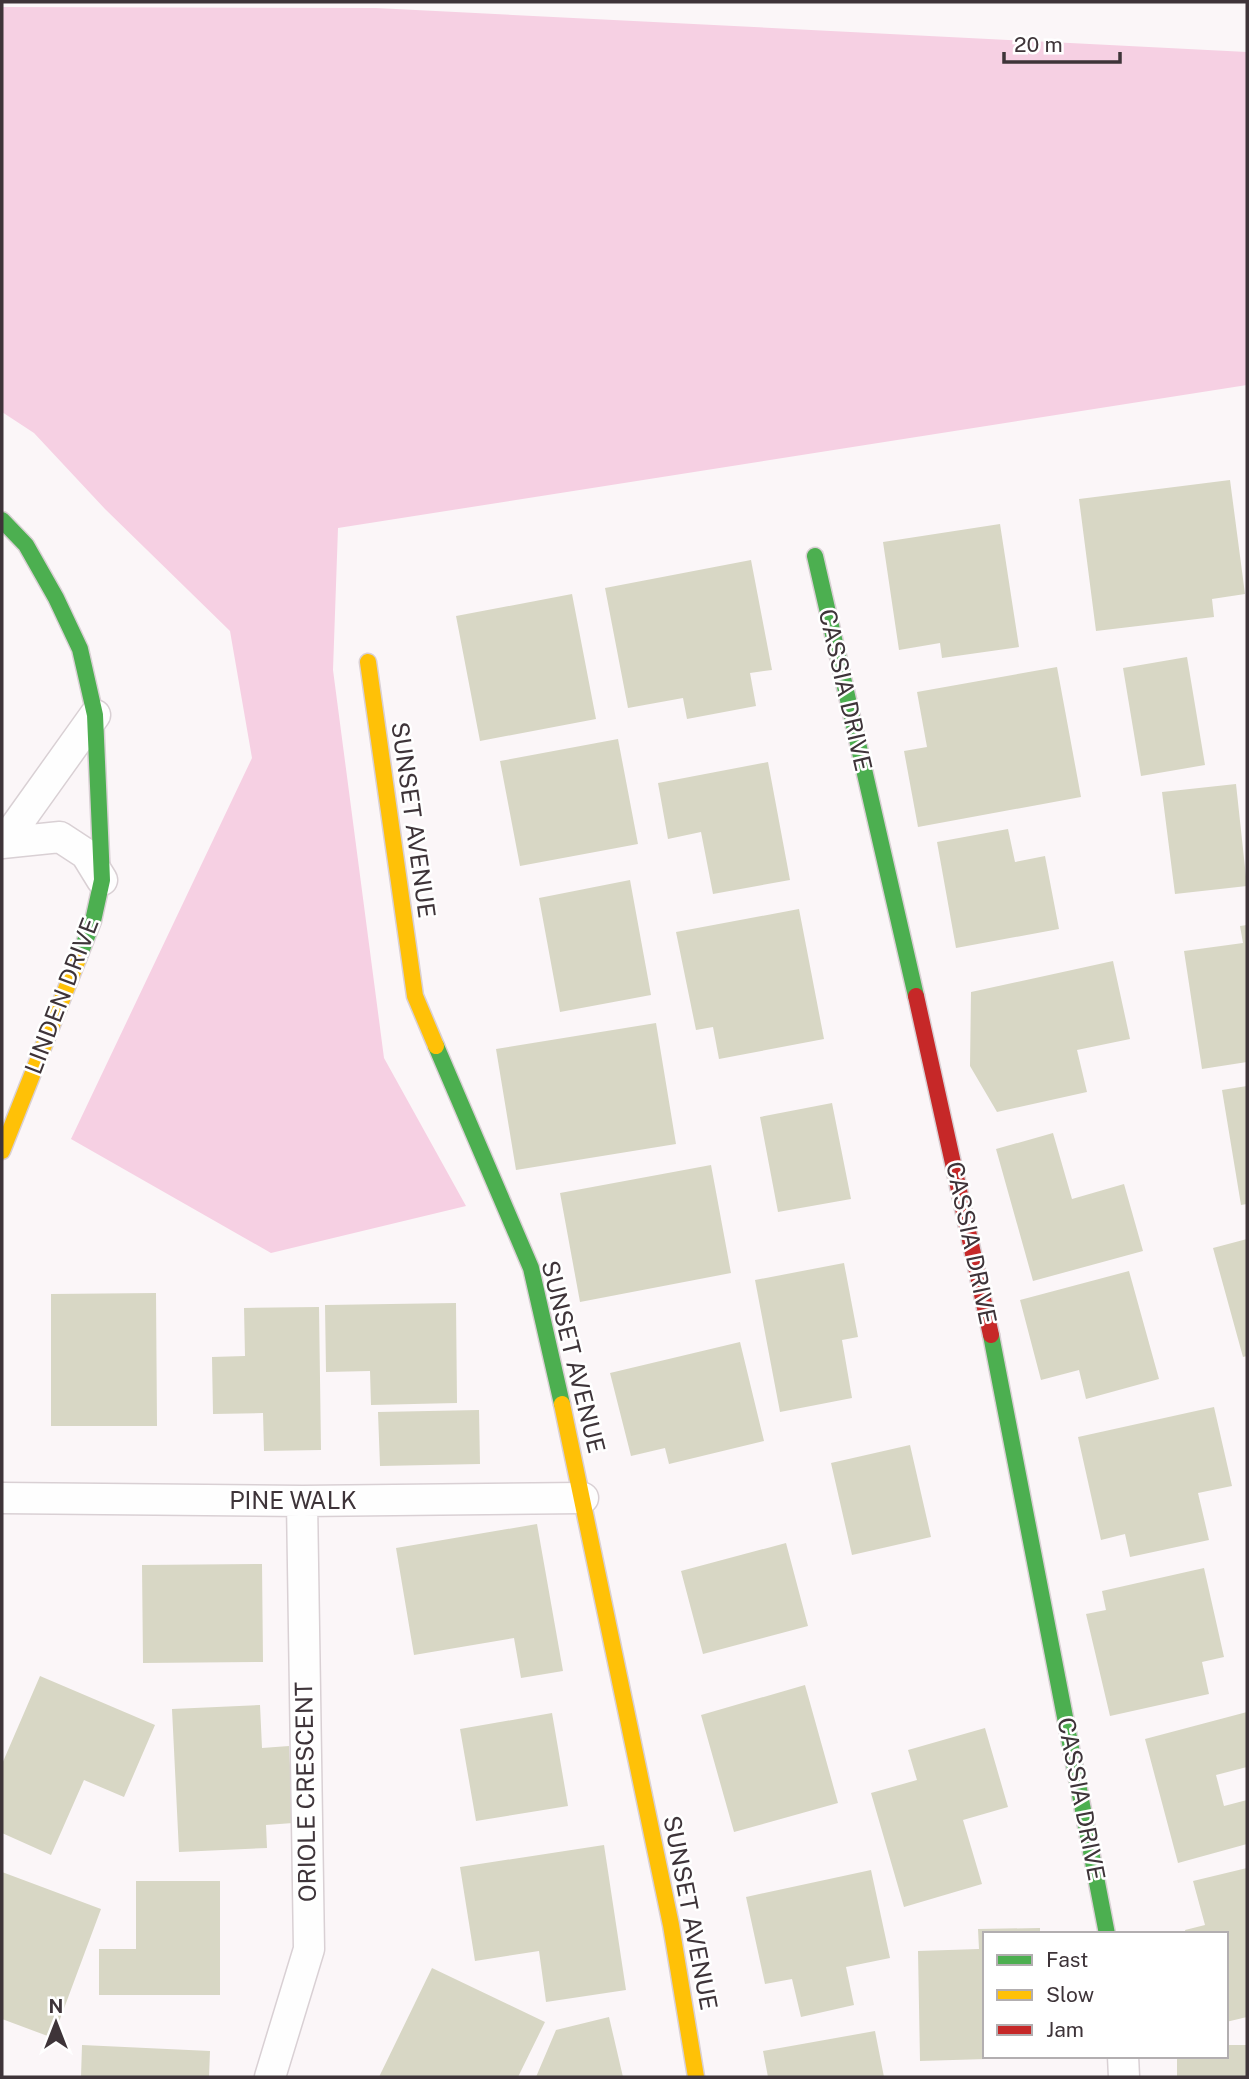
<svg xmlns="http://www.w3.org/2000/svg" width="1249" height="2079" viewBox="0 0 1249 2079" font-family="'Public Sans',sans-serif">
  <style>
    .green { fill: #f6d0e3 }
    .building { fill: #d8d7c5 }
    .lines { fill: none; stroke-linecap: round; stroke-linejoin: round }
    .street-casing { stroke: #d9d0d4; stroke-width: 33 }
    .fast-casing { stroke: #d9d0d4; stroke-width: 19 }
    .slow-casing { stroke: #d9d0d4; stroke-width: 19 }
    .jam-casing { stroke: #d9d0d4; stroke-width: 19 }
    .street { stroke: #fefefe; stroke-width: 30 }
    .fast { stroke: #4caf50; stroke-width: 16 }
    .slow { stroke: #ffc107; stroke-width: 16 }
    .jam { stroke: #c62828; stroke-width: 16 }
    .labels { text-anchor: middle; stroke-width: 5; stroke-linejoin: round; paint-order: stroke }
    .street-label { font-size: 24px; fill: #3e3439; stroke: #fff }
  </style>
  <rect width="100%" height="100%" fill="#fbf6f8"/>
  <path class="green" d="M2,7L376,8L1247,52V385L338,528L333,670L384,1058L466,1206L271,1253L71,1139L252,758L230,631L105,509L34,433L2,412Z"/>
  <path class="building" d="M1230,480L1245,594L1212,599L1214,617L1096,631L1079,499Z
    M1000,524L1019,647L942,658L940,643L899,650L883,542Z
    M751,560L772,670L750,673L756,706L687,719L683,698L628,708L605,588Z
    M572,594L596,719L480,741L456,616Z
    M1187,657L1205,765L1141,776L1123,668Z
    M1057,667L1081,797L918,827L904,751L927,747L917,692Z
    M618,739L638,844L520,866L500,761Z
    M768,762L790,880L713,894L701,832L668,839L658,783Z
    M1236,784L1247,886L1175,894L1162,792Z
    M1008,829L1015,862L1045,856L1059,929L956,948L937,842Z
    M630,880L651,995L560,1012L539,898Z
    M799,909L824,1039L719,1059L713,1027L696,1030L676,932Z
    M1247,925V1062L1202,1069L1184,951L1243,943L1240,926Z
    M1113,961L1130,1039L1077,1050L1087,1092L997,1112L970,1066L971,992Z
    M656,1023L676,1144L516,1170L496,1049Z
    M1247,1086V1204L1241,1205L1222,1090Z
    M832,1103L851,1199L778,1212L760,1117Z
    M1053,1133L1072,1199L1124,1184L1143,1251L1033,1281L996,1149Z
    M711,1165L731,1273L580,1302L560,1193Z
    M1247,1239V1356L1243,1357L1213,1248Z
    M844,1263L858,1337L842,1340L852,1398L780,1412L755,1280Z
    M1129,1271L1159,1379L1086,1399L1079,1370L1041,1380L1020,1300Z
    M156,1293L157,1426H51V1294Z
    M456,1303L457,1403L371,1405L370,1371L326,1372L325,1305Z
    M319,1307L321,1450L264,1451L263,1413L213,1414L212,1357L245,1356L244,1308Z
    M740,1342L764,1441L669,1464L665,1448L631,1456L610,1373Z
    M1214,1407L1232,1486L1198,1493L1209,1540L1130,1557L1125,1534L1101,1540L1078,1437Z
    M479,1410L480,1464L380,1466L378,1412Z
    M910,1445L931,1537L852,1555L831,1463Z
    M537,1524L563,1671L521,1678L514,1638L414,1655L396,1548Z
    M786,1543L808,1626L703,1654L681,1571Z
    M262,1564L263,1662L143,1663L142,1565Z
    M1204,1568L1224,1657L1202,1662L1209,1694L1110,1716L1086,1614L1106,1610L1102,1591Z
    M40,1676L155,1725L124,1797L84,1780L51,1855L2,1833V1764Z
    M805,1685L838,1803L734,1832L701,1715Z
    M260,1705L262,1748L289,1746L293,1823L266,1825L267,1848L179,1852L172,1709Z
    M1247,1712V1767L1216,1775L1224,1806L1247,1800V1844L1178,1863L1145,1739Z
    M552,1713L568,1806L476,1821L460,1729Z
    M985,1728L1008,1807L963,1820L982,1884L904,1907L871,1793L917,1780L908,1750Z
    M604,1845L626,1990L546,2002L539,1951L475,1961L460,1867Z
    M1247,1868V2017L1226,2022V1934H1186L1185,1930L1205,1925L1193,1881Z
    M871,1870L890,1958L846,1967L854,2005L801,2017L792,1979L765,1984L746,1897Z
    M2,1872L101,1909L53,2038L2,2019Z
    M136,1881H220V1995H99V1949H136Z
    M1040,1928V1934H985L986,2059L920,2061L918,1951L979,1949L978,1929Z
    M432,1968L545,2022L518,2077H379Z
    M609,2017L623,2077H536L556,2030Z
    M875,2031L884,2077H768L763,2051Z
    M82,2045L210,2051L209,2077H81Z
    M1226,2045H1247V2077H1177V2056H1226Z"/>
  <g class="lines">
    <defs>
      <path id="street" d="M5,841L95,715
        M2,843L60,837L86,854L102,880
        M2,1498L302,1501L583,1498
        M1123,2056L1124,2077
        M270,2077L309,1949L302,1501"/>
      <path id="fast" d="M2,520L26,545L56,598L80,649L95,715L102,880L93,921L78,959
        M815,556L916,996
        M436,1046L531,1268L562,1404
        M991,1335L1107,1934"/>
      <path id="slow" d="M368,662L415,996L436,1046
        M2,1151L78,959
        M562,1404L671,1925L696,2077"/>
      <path id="jam" d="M916,996L991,1335"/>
    </defs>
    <use href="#street" class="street-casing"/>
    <use href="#fast" class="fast-casing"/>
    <use href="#slow" class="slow-casing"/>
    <use href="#jam" class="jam-casing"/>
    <use href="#street" class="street"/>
    <use href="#fast" class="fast"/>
    <use href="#slow" class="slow"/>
    <use href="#jam" class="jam"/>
  </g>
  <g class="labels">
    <g class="street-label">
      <text transform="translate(845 690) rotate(77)" y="8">CASSIA DRIVE</text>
      <text transform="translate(413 820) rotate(82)" y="8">SUNSET AVENUE</text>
      <text transform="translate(62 996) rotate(-69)" y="8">LINDEN DRIVE</text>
      <text transform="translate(971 1243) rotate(78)" y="8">CASSIA DRIVE</text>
      <text transform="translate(573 1357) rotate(76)" y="8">SUNSET AVENUE</text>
      <text x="293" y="1509">PINE WALK</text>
      <text transform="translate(306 1792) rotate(-91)" y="8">ORIOLE CRESCENT</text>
      <text transform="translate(1081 1799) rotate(79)" y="8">CASSIA DRIVE</text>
      <text transform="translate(690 1913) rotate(79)" y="8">SUNSET AVENUE</text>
    </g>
  </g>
  <rect width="1249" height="2079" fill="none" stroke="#3e3439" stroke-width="7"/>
  <rect x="983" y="1932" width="245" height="126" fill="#ffffff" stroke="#b2aeb0" stroke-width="2"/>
  <rect x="997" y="1955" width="35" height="10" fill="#4caf50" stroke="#b2aeb0" stroke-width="2"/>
  <text x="1046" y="1967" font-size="21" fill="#3e3439">Fast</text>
  <rect x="997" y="1990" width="35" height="10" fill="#ffc107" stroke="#b2aeb0" stroke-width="2"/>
  <text x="1046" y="2002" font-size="21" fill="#3e3439">Slow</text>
  <rect x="997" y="2025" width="35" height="10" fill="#c62828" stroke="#b2aeb0" stroke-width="2"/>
  <text x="1046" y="2037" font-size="21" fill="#3e3439">Jam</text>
  <g transform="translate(56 2023)" stroke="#ffffff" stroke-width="5" paint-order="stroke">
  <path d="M0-5L12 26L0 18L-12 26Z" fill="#3e3439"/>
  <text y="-10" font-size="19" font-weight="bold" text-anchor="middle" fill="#3e3439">N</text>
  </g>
  <path d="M1004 52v10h116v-10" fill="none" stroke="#3e3439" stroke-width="3.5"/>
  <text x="1014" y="52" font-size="21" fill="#3e3439" stroke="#ffffff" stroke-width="5" paint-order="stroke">20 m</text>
</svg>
